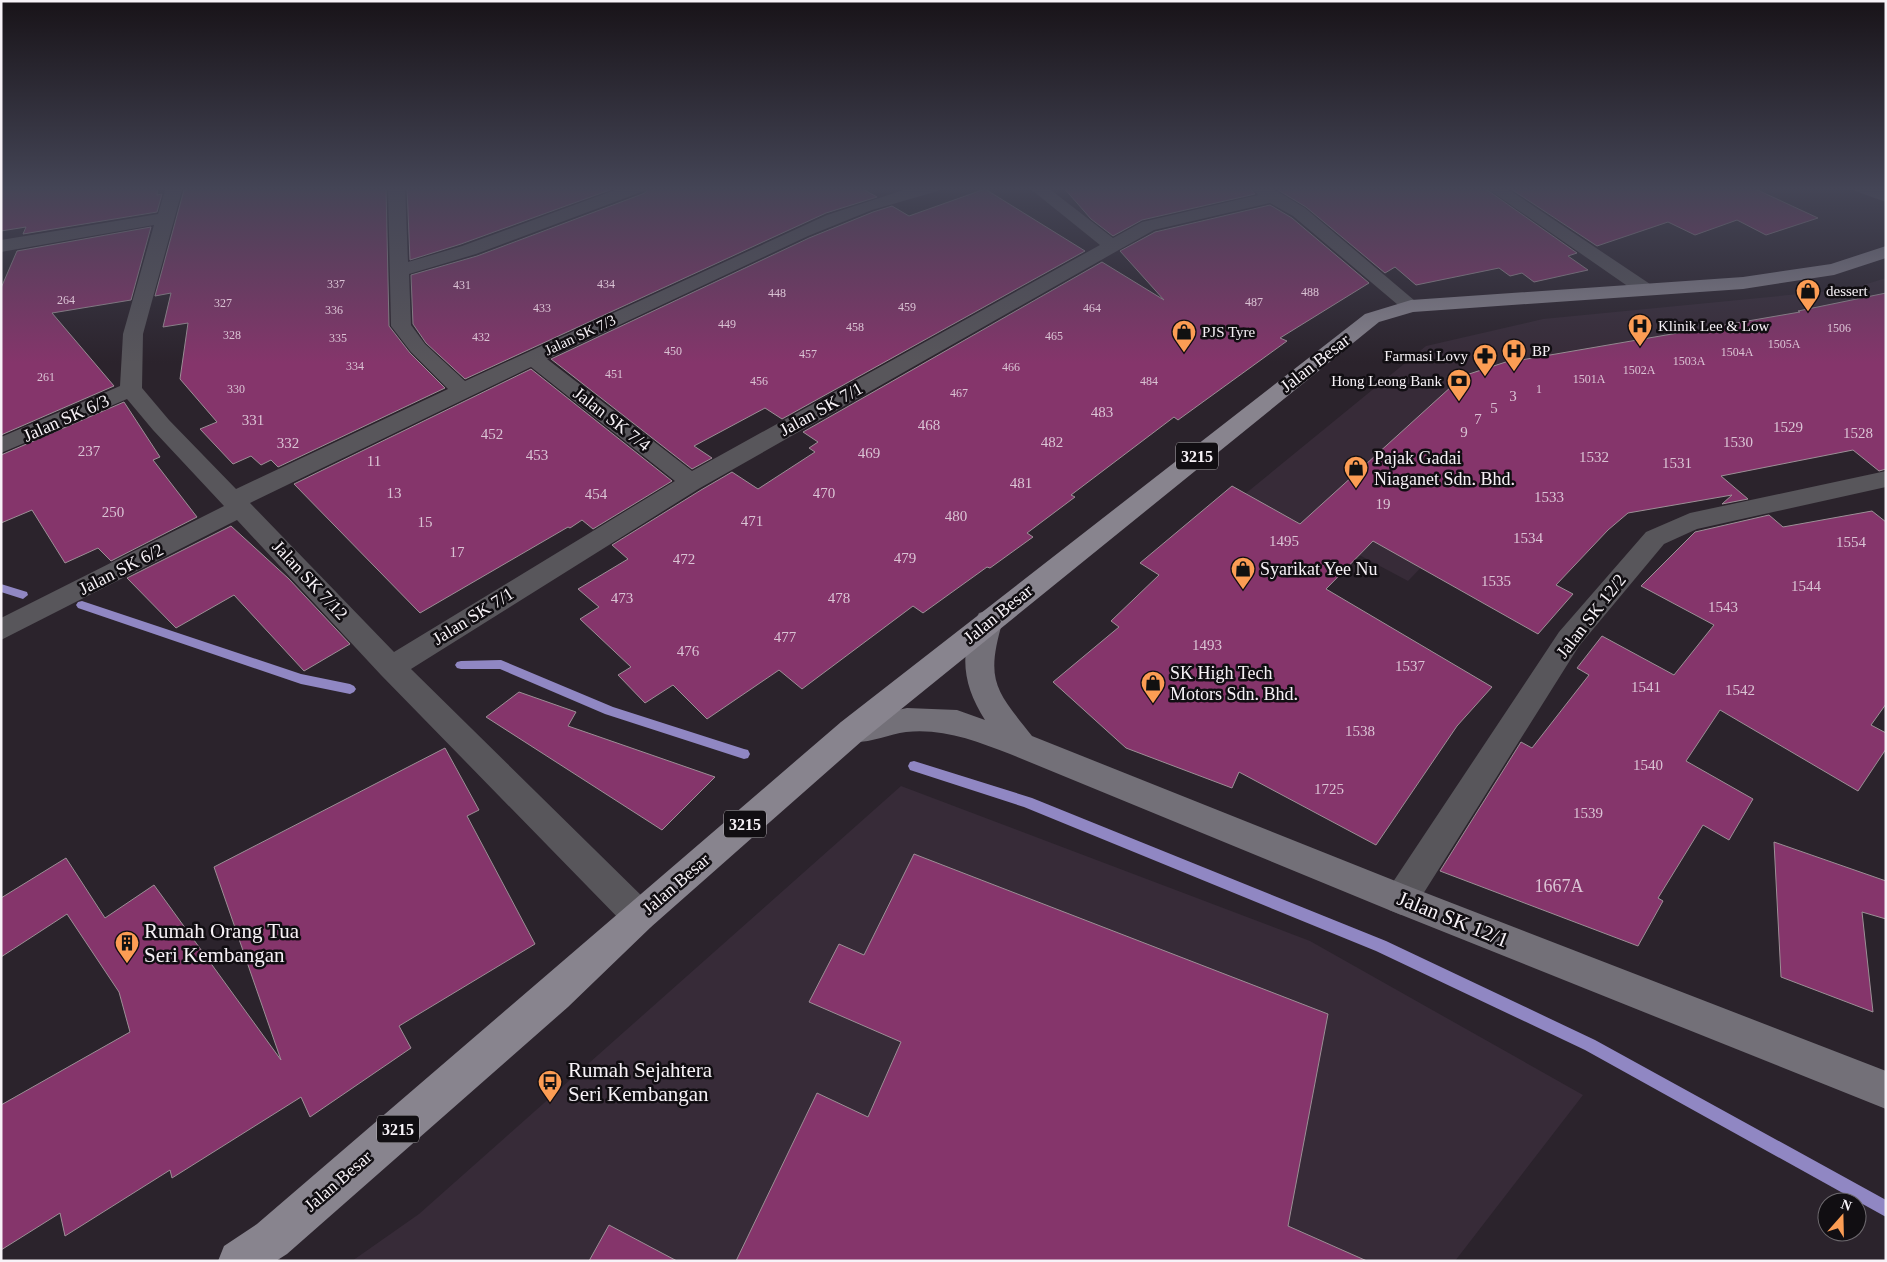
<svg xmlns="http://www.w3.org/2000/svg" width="1887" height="1262" viewBox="0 0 1887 1262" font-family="'Times New Roman',serif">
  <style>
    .built { fill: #372b38 }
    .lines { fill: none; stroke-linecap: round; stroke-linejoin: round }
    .stream { fill: #9087c3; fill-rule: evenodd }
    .building { fill: #85356b; stroke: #9c8f96 }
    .street { fill: #58565b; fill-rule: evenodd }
    .secondary { fill: #737078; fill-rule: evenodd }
    .primary { fill: #88848e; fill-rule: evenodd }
    .labels { text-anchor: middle; stroke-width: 5; stroke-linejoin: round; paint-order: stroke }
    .far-number-label { font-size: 12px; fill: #dac3d4 }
    .far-poi-label { font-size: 15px; fill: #f7f2f7; stroke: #110e12; text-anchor: start }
    .far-street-label { font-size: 15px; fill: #f7f2f7; stroke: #110e12 }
    .number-label { font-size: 15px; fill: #dac3d4 }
    .shield { fill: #110e12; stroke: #b2aeb2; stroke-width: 1 }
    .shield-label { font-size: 16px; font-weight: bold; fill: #f7f2f7 }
    .street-label { font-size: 18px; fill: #f7f2f7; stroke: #110e12 }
    .poi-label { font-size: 18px; fill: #f7f2f7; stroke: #110e12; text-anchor: start }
    .near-number-label { font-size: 18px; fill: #dac3d4 }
    .near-street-label { font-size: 21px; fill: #f7f2f7; stroke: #110e12 }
    .near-poi-label { font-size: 21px; fill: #f7f2f7; stroke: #110e12; text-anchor: start }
  </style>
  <rect width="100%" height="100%" fill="#2b232c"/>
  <path class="built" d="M1886,278V370L1548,436L1408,581L1245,494L1426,346L1543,319L1851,289Z
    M901,786L1310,941L1583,1095L1455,1261H352L419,1214Z"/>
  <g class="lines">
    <path class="stream" d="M1,584L27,592L28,595L23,599L1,592Z
      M82,601L301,674L350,684L354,686L356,689L354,692L350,694L301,684L78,608L76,605L78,602Z
      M501,660L613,707L744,749L748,750L750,754L748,758L744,759L605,714L500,669H461L457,668L455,665L457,662L461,661Z
      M914,761L1032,798L1386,941L1595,1040L1886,1200V1217L1585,1050L1376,951L1024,807L910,770L908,766L910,762Z"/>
  </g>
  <path class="building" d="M1,187H158L157,195L162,194L157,212L23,234L26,227L1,231Z
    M209,187H386L389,326L410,353L445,388L278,467L271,460L261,465L251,456L233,464L200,429L217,422L180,379L188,323L163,327L171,293L155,296L184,190Z
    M407,187H618L461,244L410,260Z
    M649,187H859L877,197L826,213L465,379L426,343L413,324L411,275L477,256L645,193Z
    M1063,187H1249L1255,194L1142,220L1113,236L1091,219Z
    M1273,187H1483L1577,253L1568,256L1588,270L1534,282L1522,273L1510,276L1499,268L1416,285L1395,267L1385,273L1306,207Z
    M1508,187H1751L1818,218L1766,235L1737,220L1695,235L1668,222L1597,246Z
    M985,189L1085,251L782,419L765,408L694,446L712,458L692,469L551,359L809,238L873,212L892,206L909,216Z
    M1270,205L1292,218L1369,283L1280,338L1287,341L1178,420L1174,417L1071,495L1075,497L1027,533L1033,537L990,568L987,567L923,613L913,606L802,689L779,670L707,719L673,685L645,703L618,675L631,667L580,619L599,607L578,589L628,559L612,545L701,490L732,472L758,489L815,452L809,448L818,442L803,432L1102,262L1164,300L1120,251L1155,232Z
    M151,227L131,300L52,313L114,386L1,435V288L17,251Z
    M1886,293V469L1879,471L1853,450L1721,476L1748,499L1722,504L1732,495L1628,513L1608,530L1556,585L1573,594L1538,634L1373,541L1326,589L1492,687L1457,726L1376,845L1239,772L1232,788L1126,748L1053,682L1119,627L1111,621L1159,575L1140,563L1232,486L1300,524L1463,376L1518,358L1521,360L1800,312L1798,311Z
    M531,369L672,481L593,529L582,520L570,528L568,527L420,613L294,484Z
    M124,402L160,457L153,460L197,517L111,561L98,548L65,563L32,510L1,523V455Z
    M1872,511L1886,522V704L1871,725L1886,733V749L1858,791L1720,710L1686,761L1753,799L1729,840L1703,825L1658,898L1663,901L1638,946L1440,871L1521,742L1532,748L1589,675L1577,668L1602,636L1674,675L1714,625L1641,586L1695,532L1769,515L1783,527Z
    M231,526L289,579L350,644L304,671L234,595L176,628L127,578Z
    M519,692L576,712L568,726L715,777L662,830L486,717Z
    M445,748L479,810L467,816L535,944L399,1026L411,1048L310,1117L301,1097L172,1178L170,1170L65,1236L60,1213L1,1250V1105L130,1032L119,992L67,914L1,957V898L66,858L105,918L154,885L281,1060L214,867Z
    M1774,842L1886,881V919L1862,912L1873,1012L1781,977Z
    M914,854L1328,1014L1288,1226L1367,1261H736L817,1093L868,1117L901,1042L809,1002L839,944L864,955Z
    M609,1225L677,1261H589Z"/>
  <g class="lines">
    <path class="street" d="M166,187H183L143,334L142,388L169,420L236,489L448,389L411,352L391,326L388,187H405L408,262L462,246L623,187H647L644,191L476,254L409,274L411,325L425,344L465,381L827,215L913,187H940L938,191L872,210L808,236L547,359L692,471L1100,245L1028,187H1047L1113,238L1142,222L1258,195L1251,187H1270L1305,208L1421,306L1418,310L1411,312L1404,310L1293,216L1270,203L1154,230L700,488L411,669L651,905L656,916L651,927L639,932L627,927L381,675L237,520L1,640V618L224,506L153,430L127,399L1,453V437L120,386L123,334L154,225L1,252V240L158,214ZM531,367L675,481L394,652L250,503Z
      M1485,187H1505L1653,286L1656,290L1653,294H1639Z
      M1852,187H1876L1886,191V202L1855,191Z
      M1886,471V487L1697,529L1664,544L1579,646L1413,910L1401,915L1389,910L1384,899L1389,888L1559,632L1646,532L1690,513Z"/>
    <path class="secondary" d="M989,610L999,613L1003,620C985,681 995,689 1032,736L1413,888L1886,1071V1109L1389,910L1010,754C976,741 943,728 906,732C885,735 862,747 841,740L837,731L841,722L907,708L957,710L985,720C962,684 958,651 979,613Z"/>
    <path class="primary" d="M1886,246V258L1834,275L1743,289L1413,312L1379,322L863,740L651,927L568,1007L287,1254L276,1261H218L224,1246L257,1224L841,722L1365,314L1411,300L1743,277L1831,264Z"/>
  </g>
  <linearGradient id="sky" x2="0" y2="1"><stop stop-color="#181318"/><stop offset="0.52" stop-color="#444556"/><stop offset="1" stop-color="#444556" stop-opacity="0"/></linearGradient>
  <rect width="1887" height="363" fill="url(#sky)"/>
  <defs>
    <symbol id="shop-pin" viewBox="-11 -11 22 30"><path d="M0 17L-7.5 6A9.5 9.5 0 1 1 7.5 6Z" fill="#fc9d54" stroke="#110e12"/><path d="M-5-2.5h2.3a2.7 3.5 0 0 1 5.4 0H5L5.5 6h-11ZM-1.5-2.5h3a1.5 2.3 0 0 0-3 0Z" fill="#111"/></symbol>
    <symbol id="hospital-pin" viewBox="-11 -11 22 30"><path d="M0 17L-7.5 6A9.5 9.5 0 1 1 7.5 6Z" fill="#fc9d54" stroke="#110e12"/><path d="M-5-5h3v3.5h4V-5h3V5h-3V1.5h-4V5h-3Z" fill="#111"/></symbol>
    <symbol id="pharmacy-pin" viewBox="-11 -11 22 30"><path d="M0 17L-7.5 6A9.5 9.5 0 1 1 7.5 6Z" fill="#fc9d54" stroke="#110e12"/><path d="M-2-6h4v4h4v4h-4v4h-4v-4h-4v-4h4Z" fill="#111"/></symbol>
    <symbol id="bank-pin" viewBox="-11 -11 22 30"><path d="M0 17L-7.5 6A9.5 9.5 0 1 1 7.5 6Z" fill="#fc9d54" stroke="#110e12"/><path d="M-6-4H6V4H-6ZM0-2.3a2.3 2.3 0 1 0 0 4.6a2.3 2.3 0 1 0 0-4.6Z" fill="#111"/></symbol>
    <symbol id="building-pin" viewBox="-11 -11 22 30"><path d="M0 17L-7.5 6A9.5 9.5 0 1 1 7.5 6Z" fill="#fc9d54" stroke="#110e12"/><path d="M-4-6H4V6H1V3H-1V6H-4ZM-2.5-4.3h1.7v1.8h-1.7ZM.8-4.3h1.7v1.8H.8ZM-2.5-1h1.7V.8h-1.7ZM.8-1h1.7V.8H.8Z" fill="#111"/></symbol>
    <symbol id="bus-pin" viewBox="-11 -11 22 30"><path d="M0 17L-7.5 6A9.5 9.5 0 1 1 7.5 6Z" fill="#fc9d54" stroke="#110e12"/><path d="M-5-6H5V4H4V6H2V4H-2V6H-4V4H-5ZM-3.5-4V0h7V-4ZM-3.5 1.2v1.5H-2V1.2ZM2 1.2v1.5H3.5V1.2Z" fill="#111"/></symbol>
  </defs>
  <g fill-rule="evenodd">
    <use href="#shop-pin" x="1794" y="277" width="28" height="38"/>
    <use href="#hospital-pin" x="1626" y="312" width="28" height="38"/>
    <use href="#shop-pin" x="1170" y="318" width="28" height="38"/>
    <use href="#hospital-pin" x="1500" y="337" width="28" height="38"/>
    <use href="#pharmacy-pin" x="1471" y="342" width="28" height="38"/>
    <use href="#bank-pin" x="1445" y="367" width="28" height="38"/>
    <use href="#shop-pin" x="1342" y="454" width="28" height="38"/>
    <use href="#shop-pin" x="1229" y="555" width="28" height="38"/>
    <use href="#shop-pin" x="1139" y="669" width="28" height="38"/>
    <use href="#building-pin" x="113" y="929" width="28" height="38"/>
    <use href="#bus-pin" x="536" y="1068" width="28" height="38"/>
  </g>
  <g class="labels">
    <g class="far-number-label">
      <text x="336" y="288">337</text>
      <text x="606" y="288">434</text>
      <text x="462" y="289">431</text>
      <text x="1310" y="296">488</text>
      <text x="777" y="297">448</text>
      <text x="66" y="304">264</text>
      <text x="1254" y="306">487</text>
      <text x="223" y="307">327</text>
      <text x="907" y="311">459</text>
      <text x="542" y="312">433</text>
      <text x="1092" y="312">464</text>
      <text x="334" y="314">336</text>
      <text x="727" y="328">449</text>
      <text x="855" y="331">458</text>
      <text x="1839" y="332">1506</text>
      <text x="232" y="339">328</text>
      <text x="1054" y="340">465</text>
      <text x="481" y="341">432</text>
      <text x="338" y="342">335</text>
      <text x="1784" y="348">1505A</text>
      <text x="673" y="355">450</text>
      <text x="1737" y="356">1504A</text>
      <text x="808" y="358">457</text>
      <text x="1689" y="365">1503A</text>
      <text x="355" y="370">334</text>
      <text x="1011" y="371">466</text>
      <text x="1639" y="374">1502A</text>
      <text x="614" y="378">451</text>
      <text x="46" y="381">261</text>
      <text x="1589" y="383">1501A</text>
      <text x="759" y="385">456</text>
      <text x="1149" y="385">484</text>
      <text x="236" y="393">330</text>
      <text x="1539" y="393">1</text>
      <text x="959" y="397">467</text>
    </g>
    <g class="far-poi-label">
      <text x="1826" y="296">dessert</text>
      <text x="1658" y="331">Klinik Lee &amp; Low</text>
      <text x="1202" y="337">PJS Tyre</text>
      <text x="1532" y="356">BP</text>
      <text x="1468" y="361" text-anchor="end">Farmasi Lovy</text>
      <text x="1442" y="386" text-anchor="end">Hong Leong Bank</text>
    </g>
    <g class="far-street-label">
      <text transform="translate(580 335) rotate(-25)" y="5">Jalan SK 7/3</text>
    </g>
    <g class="number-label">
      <text x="1513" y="401">3</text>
      <text x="1494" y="413">5</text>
      <text x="1102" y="417">483</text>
      <text x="1478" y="424">7</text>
      <text x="253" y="425">331</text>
      <text x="929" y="430">468</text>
      <text x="1788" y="432">1529</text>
      <text x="1464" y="437">9</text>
      <text x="1858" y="438">1528</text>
      <text x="492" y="439">452</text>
      <text x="1052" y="447">482</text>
      <text x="1738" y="447">1530</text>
      <text x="288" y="448">332</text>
      <text x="89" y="456">237</text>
      <text x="869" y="458">469</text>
      <text x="537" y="460">453</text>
      <text x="1594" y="462">1532</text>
      <text x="374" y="466">11</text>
      <text x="1677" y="468">1531</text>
      <text x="1021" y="488">481</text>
      <text x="394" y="498">13</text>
      <text x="824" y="498">470</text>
      <text x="596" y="499">454</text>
      <text x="1549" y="502">1533</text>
      <text x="1383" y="509">19</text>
      <text x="113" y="517">250</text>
      <text x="956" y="521">480</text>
      <text x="752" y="526">471</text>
      <text x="425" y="527">15</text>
      <text x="1528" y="543">1534</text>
      <text x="1284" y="546">1495</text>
      <text x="1851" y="547">1554</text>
      <text x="457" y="557">17</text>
      <text x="905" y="563">479</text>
      <text x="684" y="564">472</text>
      <text x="1496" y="586">1535</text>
      <text x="1806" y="591">1544</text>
      <text x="622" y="603">473</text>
      <text x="839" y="603">478</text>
      <text x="1723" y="612">1543</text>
      <text x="785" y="642">477</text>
      <text x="1207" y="650">1493</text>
      <text x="688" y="656">476</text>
      <text x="1410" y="671">1537</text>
      <text x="1646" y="692">1541</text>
      <text x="1740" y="695">1542</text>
      <text x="1360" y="736">1538</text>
      <text x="1648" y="770">1540</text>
      <text x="1329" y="794">1725</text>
      <text x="1588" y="818">1539</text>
    </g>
    <g class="shield">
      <rect x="1176" y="442.5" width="42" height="27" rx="4"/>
      <rect x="724" y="810.5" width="42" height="27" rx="4"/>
      <rect x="377" y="1115.5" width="42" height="27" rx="4"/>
    </g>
    <g class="shield-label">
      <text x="1197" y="462">3215</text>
      <text x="745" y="830">3215</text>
      <text x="398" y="1135">3215</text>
    </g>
    <g class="street-label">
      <text transform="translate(1315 363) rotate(-38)" y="6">Jalan Besar</text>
      <text transform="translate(821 409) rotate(-29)" y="6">Jalan SK 7/1</text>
      <text transform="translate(66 418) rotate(-24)" y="6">Jalan SK 6/3</text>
      <text transform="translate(612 419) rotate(38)" y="6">Jalan SK 7/4</text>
      <text transform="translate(121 569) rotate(-27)" y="6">Jalan SK 6/2</text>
      <text transform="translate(310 580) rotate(47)" y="6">Jalan SK 7/12</text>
      <text transform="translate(998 614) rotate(-39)" y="6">Jalan Besar</text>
      <text transform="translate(473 616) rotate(-32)" y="6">Jalan SK 7/1</text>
      <text transform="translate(1591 616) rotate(-52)" y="6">Jalan SK 12/2</text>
      <text transform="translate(676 884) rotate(-41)" y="6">Jalan Besar</text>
      <text transform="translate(338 1181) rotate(-41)" y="6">Jalan Besar</text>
    </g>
    <g class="poi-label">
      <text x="1374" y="464">Pajak Gadai<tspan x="1374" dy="21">Niaganet Sdn. Bhd.</tspan></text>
      <text x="1260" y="575">Syarikat Yee Nu</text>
      <text x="1170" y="679">SK High Tech<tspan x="1170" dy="21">Motors Sdn. Bhd.</tspan></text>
    </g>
    <g class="near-number-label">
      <text x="1559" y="892">1667A</text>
    </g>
    <g class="near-street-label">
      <text transform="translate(1453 919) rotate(22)" y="7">Jalan SK 12/1</text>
    </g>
    <g class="near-poi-label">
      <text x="144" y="938">Rumah Orang Tua<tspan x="144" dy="24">Seri Kembangan</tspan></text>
      <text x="568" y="1077">Rumah Sejahtera<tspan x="568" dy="24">Seri Kembangan</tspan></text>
    </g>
  </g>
  <rect width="1887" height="1262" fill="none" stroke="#f7f2f7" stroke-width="5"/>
  <g transform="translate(1842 1217) rotate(20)"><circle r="24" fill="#110e12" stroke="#6d696e"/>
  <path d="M0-4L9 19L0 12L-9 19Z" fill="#fc9d54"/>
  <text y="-8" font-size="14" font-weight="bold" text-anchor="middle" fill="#f7f2f7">N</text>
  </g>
</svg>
